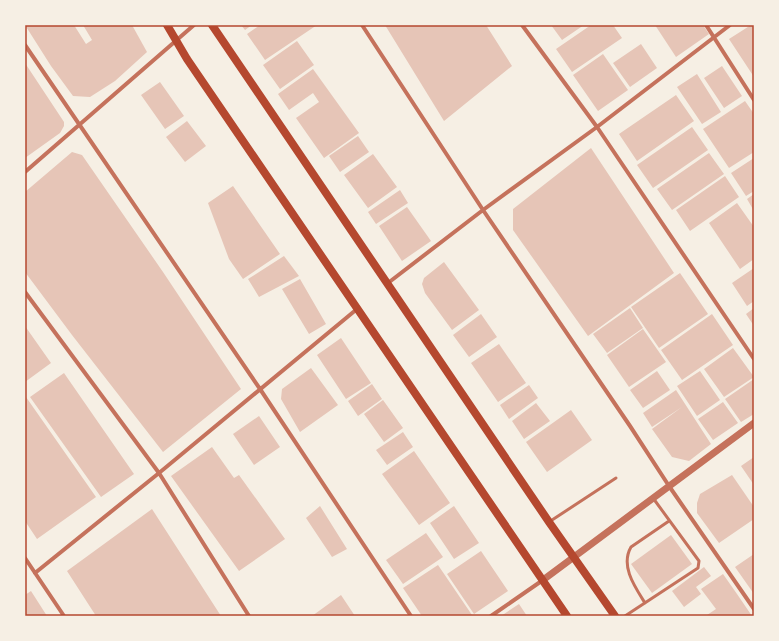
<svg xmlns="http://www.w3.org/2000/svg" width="779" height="641" viewBox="0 0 779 641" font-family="'Exo 2',sans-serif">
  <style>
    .building { fill: #e6c5b7 }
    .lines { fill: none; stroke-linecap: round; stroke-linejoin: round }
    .service { stroke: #c5725c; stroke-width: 3 }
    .minor { stroke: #c5725c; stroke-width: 4 }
    .tertiary { stroke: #c5725c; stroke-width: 7 }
    .secondary { stroke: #b5482f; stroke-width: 8 }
    .neatline { fill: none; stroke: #b5482f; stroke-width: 1.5 }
  </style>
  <rect width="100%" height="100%" fill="#f6efe4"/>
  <path class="building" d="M25,25H74L86,44L92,40L83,25H132L147,52L115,81L90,97L73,96L51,66Z
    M241,25H252L245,30Z
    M260,25H317L265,60L247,34Z
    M385,25H486L512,66L444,121Z
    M551,25H584L562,40Z
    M591,25H613L622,38L572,72L556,49Z
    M655,25H703L709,34L676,57Z
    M751,25H754V77L729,39Z
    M297,41L314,65L280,89L263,65Z
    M641,44L657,68L630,87L613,63Z
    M603,54L628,90L598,111L573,75Z
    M25,63L64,122V126L60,133L25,158Z
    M722,66L742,96L724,108L704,78Z
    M313,69L359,133L324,158L296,118L319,102L313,93L289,110L278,94Z
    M697,74L721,112L702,124L677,87Z
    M160,82L184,116L165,129L141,95Z
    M676,95L694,121L637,161L619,134Z
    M745,101L754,114V152L729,168L703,129Z
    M187,121L206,146L185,162L166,137Z
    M692,127L708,150L653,188L637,165Z
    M358,136L369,152L340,172L329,156Z
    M591,148L674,273L588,336L513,230V209Z
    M72,152L82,155L163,272L241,389L163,452L72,335L25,272V192Z
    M709,153L724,174L672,210L657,189Z
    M373,154L397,187L368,208L344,175Z
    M754,158V191L746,196L731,173Z
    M725,176L739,197L690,231L676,210Z
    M233,186L280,254L243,279L229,259L208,203Z
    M400,190L408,203L376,224L368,212Z
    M754,194V211L747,199Z
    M737,203L754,227V259L740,269L709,223Z
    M407,207L431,241L402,261L379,226Z
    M284,256L299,276L259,297L248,279Z
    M444,262L479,310L452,330L425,293L422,284L424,278Z
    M754,268V301L747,306L732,283Z
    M680,273L708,314L659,348L631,307Z
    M300,279L326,324L309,334L282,289Z
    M630,308L643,328L607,353L593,334Z
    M754,308V326L746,314Z
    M481,314L497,337L469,357L453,335Z
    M712,314L733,345L682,380L661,350Z
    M25,326L51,363L25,382Z
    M643,329L666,362L629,387L607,355Z
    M341,338L371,383L346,399L317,355Z
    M499,344L526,383L498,402L471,363Z
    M733,348L754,377L724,397L704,369Z
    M311,368L338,405L300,432L281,399L282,389Z
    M657,371L670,390L643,408L630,390Z
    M700,371L720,400L697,416L677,386Z
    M64,373L134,474L101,497L30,397Z
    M754,379V414L741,422L725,399Z
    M372,384L382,399L358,416L348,401Z
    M529,385L538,398L509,419L500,405Z
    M676,390L711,444L689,461L672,457L652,429L682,407L652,427L643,413Z
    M26,397L96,497L37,539L25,521V398Z
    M383,400L403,428L384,442L364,414Z
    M723,402L738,423L713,440L698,419Z
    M536,403L550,421L524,439L512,421Z
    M571,410L592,440L547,472L526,442Z
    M259,416L280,447L254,465L233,434Z
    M403,432L413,447L387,465L376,450Z
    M212,447L234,478L239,475L285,539L239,571L171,476Z
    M414,451L450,503L419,525L382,474Z
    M754,457V485L741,466Z
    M732,475L754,507V519L719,543L697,513V503L700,494Z
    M320,506L347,549L332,557L306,518Z
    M454,506L479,543L454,559L430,523Z
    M152,509L221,616H96L67,571Z
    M426,533L443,557L403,584L386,560Z
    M671,535L692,564L652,593L631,564Z
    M481,551L508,591L474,614L447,574Z
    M754,554V594L735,567Z
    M438,565L472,615L471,616H422L403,588Z
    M704,567L711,576L696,587L701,594L684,607L672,591Z
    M723,574L737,594L752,616L707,615L716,609L701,589Z
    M31,591L47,616H25V595Z
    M341,595L355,616H312Z
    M519,604L527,616H501Z"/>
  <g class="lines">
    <path class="service" d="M549,522L616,478
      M645,603C635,587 620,566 631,547L669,521
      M625,616L698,568L699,561L653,498"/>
    <path class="minor" d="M362,25L483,210L630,426L669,486L754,609
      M522,25L597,127L754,359
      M706,25L754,100
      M25,45L260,389L411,616
      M25,172L194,25
      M388,283L483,210L597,127L730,25
      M25,292L159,473L249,616
      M25,558L64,616
      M35,573L159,473L357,309
      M491,616L543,580"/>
    <path class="tertiary" d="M543,580L754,423"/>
    <path class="secondary" d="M167,25L187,59L567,616
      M212,25L549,522L615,616"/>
  </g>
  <rect width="779" height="641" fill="none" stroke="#f6efe4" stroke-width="52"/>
  <rect x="26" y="26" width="727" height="589" class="neatline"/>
</svg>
